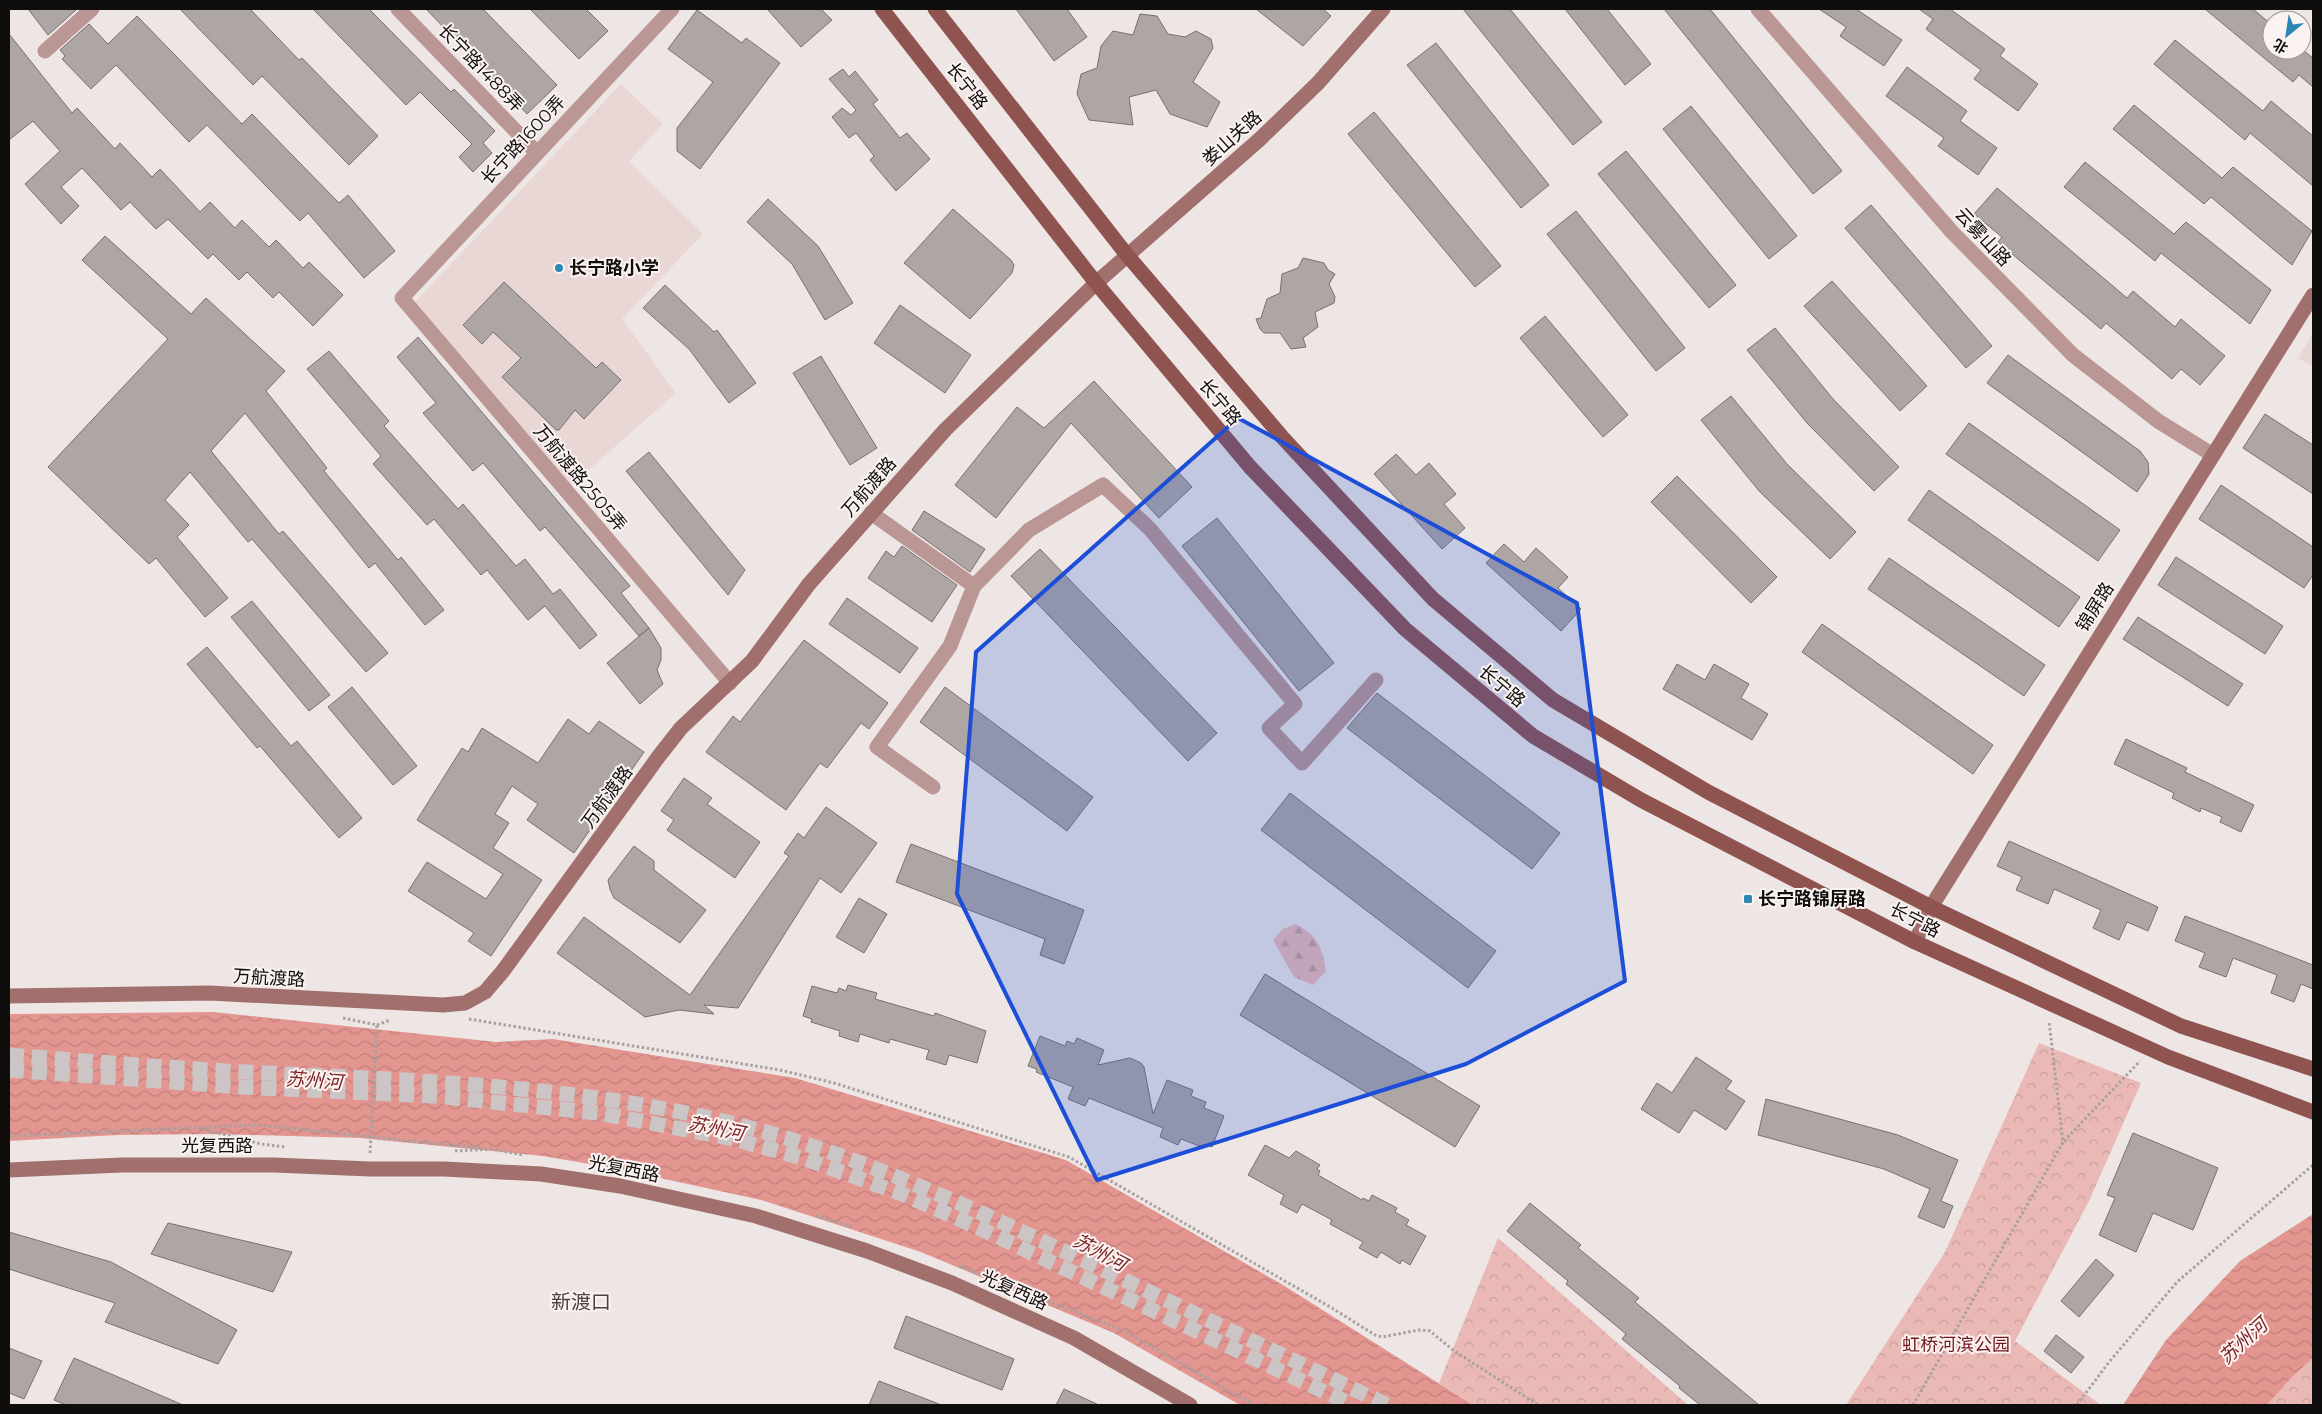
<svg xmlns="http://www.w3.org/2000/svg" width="2322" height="1414" viewBox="0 0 2322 1414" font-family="Montserrat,'Noto Sans SC',sans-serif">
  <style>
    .built { fill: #e8d7d5 }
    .forest { fill: url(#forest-firs) }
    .park { fill: url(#park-crowns) }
    .water { fill: url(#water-waves) }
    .building { fill: #ada6a5; stroke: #787170 }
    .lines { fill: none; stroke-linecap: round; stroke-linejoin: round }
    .highway-tunnel { stroke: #ccc5c5; stroke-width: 15; stroke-dasharray: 15 8; stroke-linecap: butt }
    .path { stroke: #a7a1a0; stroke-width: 3; stroke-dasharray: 2.5 2.5; stroke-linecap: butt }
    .street { stroke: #ba9794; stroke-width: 15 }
    .secondary { stroke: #a2706c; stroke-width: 15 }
    .primary { stroke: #8f5350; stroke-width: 15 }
    .marked { fill: #1d4ed8; fill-opacity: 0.2; stroke: #1d4ed8; stroke-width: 4; stroke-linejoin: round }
    .poi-dot { fill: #2b88b5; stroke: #fbf3f2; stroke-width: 2 }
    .labels { text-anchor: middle; stroke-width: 4; stroke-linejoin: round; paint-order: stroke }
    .street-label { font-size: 18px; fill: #100d0d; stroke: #fbf3f2 }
    .poi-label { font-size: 18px; font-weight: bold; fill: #100d0d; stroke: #fbf3f2; text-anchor: start }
    .park-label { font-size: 18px; fill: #71171b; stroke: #fbf3f2 }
    .water-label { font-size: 19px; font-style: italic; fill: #7e2425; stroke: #fbf3f2 }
    .quarter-label { font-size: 20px; fill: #484242; stroke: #fbf3f2 }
  </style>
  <defs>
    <pattern id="forest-firs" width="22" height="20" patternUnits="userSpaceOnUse" patternTransform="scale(1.25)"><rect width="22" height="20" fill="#ebb9b5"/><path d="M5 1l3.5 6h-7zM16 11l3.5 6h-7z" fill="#c89e9a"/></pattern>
    <pattern id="park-crowns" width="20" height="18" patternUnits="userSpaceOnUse" patternTransform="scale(1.25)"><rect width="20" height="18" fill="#ebb9b5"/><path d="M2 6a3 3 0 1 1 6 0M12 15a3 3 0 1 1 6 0" fill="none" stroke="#c89e9a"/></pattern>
    <pattern id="water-waves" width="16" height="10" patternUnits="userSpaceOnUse" patternTransform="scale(1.25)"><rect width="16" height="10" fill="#e39590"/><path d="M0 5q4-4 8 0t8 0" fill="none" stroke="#c27f7b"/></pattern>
  </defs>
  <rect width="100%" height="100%" fill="#ede6e5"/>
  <path class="built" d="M621,84L663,124L629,161L703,234L622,319L676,393L569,487L415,302Z
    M2313,333V367L2298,358Z"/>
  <path class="forest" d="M1296,924C1318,936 1322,947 1326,971L1313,985L1294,977L1273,940L1283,929Z"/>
  <path class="park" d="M2039,1043L2141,1083L2089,1201L2015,1341L2101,1405H1846L1945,1252Z
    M1498,1238L1688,1405H1473L1439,1383Z
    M2313,1358V1405H2267L2292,1377Z"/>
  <path class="water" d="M213,1012L496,1042L553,1039L795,1078L1066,1160L1283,1285L1473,1405H1240L1114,1333L921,1252L761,1200L619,1169L543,1156L360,1138L215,1134L117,1135L9,1141V1014Z
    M2313,1214V1358L2292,1377L2267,1405H2123L2166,1340L2240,1261Z"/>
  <path class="building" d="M28,9H75L76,10L48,35Z
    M180,9H250L299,60L302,58L378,136L349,165L262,76L253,85Z
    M313,9H369L451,92L454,89L495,131L483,143L492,153L473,172L459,157L472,144L420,92L406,105Z
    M426,9H483L557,85L527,114Z
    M530,9H586L608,31L579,59Z
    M767,9H821L832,20L801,47Z
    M1016,9H1067L1087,37L1054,61Z
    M1256,9H1323L1331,16L1303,46Z
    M1463,9H1510L1602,122L1573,145Z
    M1565,9H1607L1651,64L1625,85Z
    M1664,9H1710L1842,171L1813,194Z
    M1819,9H1856L1902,40L1884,66L1840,36L1846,27Z
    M1919,9H1950L2005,49L2000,56L2038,84L2018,111L1974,79L1981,70L1926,29L1933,19Z
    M2205,9H2253L2272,25V50H2303L2313,58V87L2299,75L2293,82Z
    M697,10L742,43L746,38L780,63L700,169L677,151V128L713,82L668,49Z
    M1140,14L1157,16L1168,34L1185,37L1196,31L1211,39L1213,48L1193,82L1220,102L1207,127L1170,114L1156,90L1129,97L1133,125L1089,120L1077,94L1081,74L1097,68L1101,46L1113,31L1133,35Z
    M137,16L242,124L252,114L339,203L348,195L395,251L364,278L308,213L300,221L207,125L189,142L116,65L91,89L62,59L65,56L60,50L89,24L108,44Z
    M9,34L72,113L77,108L115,149L120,143L152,177L160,169L200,212L210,202L235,228L242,220L269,247L276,240L303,268L309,262L343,295L313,326L279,292L273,298L247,272L239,280L213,254L208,259L168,219L156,229L130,202L121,210L82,168L61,187L79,206L61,224L25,184L60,151L33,121L9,140Z
    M2175,40L2263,111L2271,101L2313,136V186L2250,133L2245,140L2154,64Z
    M1436,43L1549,185L1521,208L1407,65Z
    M1907,67L1967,111L1960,121L1997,148L1978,175L1938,146L1944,138L1886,96Z
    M843,69L849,77L855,71L878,100L873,104L900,138L907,133L930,159L896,191L870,160L874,156L856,133L849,138L832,117L842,108L851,115L856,110L829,79Z
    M2134,105L2222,178L2233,167L2312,231L2292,265L2211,197L2204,204L2113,129Z
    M1691,106L1797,236L1769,259L1663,129Z
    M1374,112L1501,266L1475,287L1348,134Z
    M1626,151L1736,285L1709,308L1598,174Z
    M2085,162L2174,234L2186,222L2271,290L2250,324L2161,253L2155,261L2064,187Z
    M1997,188L2127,298L2133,291L2175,327L2181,319L2225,356L2200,385L2181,369L2172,379L2106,323L2101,329L1998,242L2002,237L1974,214Z
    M768,199L818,246L853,303L825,320L792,264L747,222Z
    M1871,205L1992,346L1966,368L1845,228Z
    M953,209L1011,260L1014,265L1012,273L970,319L904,263Z
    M1576,211L1685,348L1656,371L1547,234Z
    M105,236L191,314L206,298L285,371L266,391L327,468L324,471L398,560L401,557L444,610L425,625L375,563L369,568L245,413L211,451L279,534L283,531L388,653L366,672L252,539L248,542L190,472L165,500L189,525L177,537L228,598L205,617L156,558L149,564L48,467L168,339L82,260Z
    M1303,258L1324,263L1328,270L1335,274L1329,284L1335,297L1334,303L1315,312L1318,327L1303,338L1306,347L1291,349L1280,333H1264L1260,329L1256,319L1261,318L1267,299L1280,293L1282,274L1298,268Z
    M1832,281L1927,386L1900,411L1804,306Z
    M504,282L596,368L602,362L621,380L584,419L575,410L559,430H556L502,377L521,358L493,332L482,344L463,325Z
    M665,285L714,332L717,330L756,383L729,403L689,349L643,308Z
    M900,305L971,355L945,393L874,343Z
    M1545,316L1628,415L1603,437L1520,338Z
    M1775,328L1833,399L1899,467L1874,491L1807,423L1747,350Z
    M418,337L630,586L621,593L649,628L639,636L545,527L540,531L483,463L473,471L423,413L436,403L397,357Z
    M329,351L389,421L384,426L458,509L463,504L516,566L525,559L553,594L560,589L597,635L580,649L545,606L528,620L487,570L481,575L434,519L427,525L373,464L381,456L307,369Z
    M2008,355L2140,451L2148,462L2149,474L2137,492L1987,383Z
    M821,356L877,448L850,465L793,373Z
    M1094,381L1192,487L1159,518L1071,423L996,518L955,485L1017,407L1044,428Z
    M1731,396L1787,464L1856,532L1830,559L1760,492L1701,420Z
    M2265,414L2313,445V494L2243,448Z
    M1969,423L2120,530L2098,561L1946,454Z
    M649,452L745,570L728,595L626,471Z
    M1396,454L1416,475L1429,463L1456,494L1444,504L1465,528L1442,549L1374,474Z
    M1677,476L1777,577L1751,603L1651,502Z
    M2221,485L2313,547V575L2304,588L2199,519Z
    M1929,490L2080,597L2059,627L1908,520Z
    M924,511L985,549L970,572L912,530Z
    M1217,518L1334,663L1299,691L1182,546Z
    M1504,544L1524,562L1536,548L1568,577L1558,588L1581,609L1561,631L1486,563Z
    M902,546L957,585L932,622L868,578L886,551L894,557Z
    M1040,549L1217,733L1188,761L1011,576Z
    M2176,557L2283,626L2265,654L2158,585Z
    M1889,558L2045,665L2024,696L1868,589Z
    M847,598L918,648L900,673L829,624Z
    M252,601L330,695L309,711L231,617Z
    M2138,617L2243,684L2228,706L2123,639Z
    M1822,624L1993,745L1973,774L1802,652Z
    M649,628L661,648V660L657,670L663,684L640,704L607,663Z
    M804,640L888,703L869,729L861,723L827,768L820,763L786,810L706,752L733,716L740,722Z
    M207,647L291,746L297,741L362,818L339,838L260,746L257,748L187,664Z
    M1677,664L1705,680L1714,664L1749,684L1741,698L1768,714L1752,740L1663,689Z
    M352,687L417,766L393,785L328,707Z
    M945,687L1093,797L1067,831L920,722Z
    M1377,693L1560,833L1532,869L1347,728Z
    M568,719L589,734L599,721L644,752L574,853L527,820L538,804L512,786L495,814L509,823L493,848L542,880L491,956L468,941L474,933L408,891L427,862L486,899L503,874L417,820L462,748L468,752L482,728L538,763Z
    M2126,739L2187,768L2185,772L2254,805L2241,832L2220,822L2222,817L2201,808L2200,812L2172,798L2174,793L2114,764Z
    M684,778L712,798L707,804L760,842L735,878L667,830L674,820L661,811Z
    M1290,793L1496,951L1468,988L1261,830Z
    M826,807L877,843L841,893L820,878L738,1008L704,1005L714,1014L679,1010L645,1017L557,953L584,917L690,995L789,856L784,853L798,833L804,838Z
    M2009,841L2158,907L2148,931L2127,922L2119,940L2093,928L2101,910L2054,889L2048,904L2016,890L2022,877L1997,866Z
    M911,844L1084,910L1064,964L1040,955L1045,939L896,882Z
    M634,846L654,861V870L706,910L680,943L614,898L610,889L608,880Z
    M859,898L887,914L864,953L836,937Z
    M2185,916L2313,965V989L2301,984L2294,1002L2271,993L2277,975L2233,958L2226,977L2199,967L2205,953L2175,941Z
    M1265,974L1480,1106L1455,1147L1240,1015Z
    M848,985L877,993L875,999L934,1016L935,1013L986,1031L977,1063L949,1055L946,1065L926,1059L929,1050L890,1039L889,1043L860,1034L858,1042L839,1036L840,1031L811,1022L812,1019L803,1016L812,986L837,993L839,988L846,991Z
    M1040,1036L1065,1046L1067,1041L1074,1044L1077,1038L1104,1050L1098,1065L1130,1058L1141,1063L1144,1067L1153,1114L1167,1080L1193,1090L1191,1096L1206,1102L1204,1108L1224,1116L1212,1147L1203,1144L1202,1147L1181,1139L1178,1145L1160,1137L1163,1128L1089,1098L1085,1106L1068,1099L1073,1087L1036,1072L1037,1069L1028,1066Z
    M1696,1057L1732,1081L1726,1089L1745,1101L1726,1130L1694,1110L1679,1133L1641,1109L1657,1083L1672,1093Z
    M1766,1099L1898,1135L1958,1160L1941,1201L1953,1206L1944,1228L1918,1217L1930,1189L1884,1169L1758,1135Z
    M2133,1133L2218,1168L2193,1230L2153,1213L2136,1252L2099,1235L2115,1198L2107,1195Z
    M1265,1145L1289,1158L1296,1151L1320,1165L1317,1169L1320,1171L1318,1175L1362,1200L1363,1198L1369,1201L1372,1195L1397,1208L1395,1212L1409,1220L1406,1225L1426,1236L1410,1265L1402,1260L1400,1264L1381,1252L1377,1258L1359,1248L1363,1242L1330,1224L1332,1220L1302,1204L1297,1213L1280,1204L1284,1195L1248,1175Z
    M1530,1203L1581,1245L1578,1248L1639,1298L1635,1302L1759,1405H1700L1679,1388L1680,1386L1622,1339L1626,1334L1566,1284L1568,1281L1507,1231Z
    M168,1223L292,1252L273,1292L151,1254Z
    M9,1232L111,1262L237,1330L218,1364L105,1322L115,1303L9,1269Z
    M2096,1259L2114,1275L2079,1317L2061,1301Z
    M906,1316L1014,1359L1002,1390L894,1348Z
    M2056,1335L2084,1357L2071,1373L2044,1351Z
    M9,1348L42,1361L24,1399L9,1393Z
    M74,1358L183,1405H66L54,1400Z
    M879,1381L939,1404V1405H869Z
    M1064,1389L1099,1405H1056Z"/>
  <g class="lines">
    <path class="highway-tunnel" d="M9,1055C88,1061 168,1068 247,1072C411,1080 576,1085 736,1124C861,1155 977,1210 1093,1265C1191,1312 1289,1358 1387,1405
      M9,1070L241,1087L434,1096L598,1113L734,1139L805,1159L902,1194L979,1228L1352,1405"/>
    <path class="path" d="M343,1018L377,1025
      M469,1019L780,1070L834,1083L1069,1157L1332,1308L1375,1335L1382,1337L1419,1330L1430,1331L1453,1350L1538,1405
      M377,1025L390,1020
      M199,1128L261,1144L285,1147
      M9,1136L256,1125L482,1148
      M2064,1141L2140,1061
      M455,1151L492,1149L523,1155
      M370,1153L377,1025
      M816,1216L853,1227
      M959,1266L1122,1330L1254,1405
      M1913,1405L2063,1142L2049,1021
      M2077,1405L2109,1362L2177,1282L2313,1165"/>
    <path class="street" d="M398,9L537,153
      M672,9L402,298L730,683
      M1758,9L1952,232L2073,355L2158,421L2213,455
      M45,51L92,9
      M871,513L974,586
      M933,787L877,747L950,646L974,586L1029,530L1103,485L1150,529L1295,704L1269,728L1302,763L1376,680"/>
    <path class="secondary" d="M1915,942L1931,907L2313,295
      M9,996L209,993L443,1005L465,1003L485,992L503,971L659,756L681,728L752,661L809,584L945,430L1096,283L1260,139L1318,83L1383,9
      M9,1170L122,1165H274L370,1169H444L541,1174L620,1186L756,1216L867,1251L952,1283L1074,1338L1190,1405"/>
    <path class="primary" d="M882,9L1096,283L1250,467L1405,629L1533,736L1641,800L1915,942L2168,1057L2313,1112
      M935,9L1127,255L1283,438L1433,599L1553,700L1708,792L1931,907L2181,1026L2313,1069"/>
  </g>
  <path class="marked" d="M1238,418L1577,603L1625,981L1466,1064L1097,1180L957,894L976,652Z"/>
  <g class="poi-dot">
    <circle cx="559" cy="268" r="5"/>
    <rect x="1743" y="894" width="10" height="10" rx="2.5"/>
  </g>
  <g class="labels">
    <g class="street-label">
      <text transform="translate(481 68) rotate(46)" y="6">长宁路1488弄</text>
      <text transform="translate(967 86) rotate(52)" y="6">长宁路</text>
      <text transform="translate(1232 138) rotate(-42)" y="6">娄山关路</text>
      <text transform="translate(523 140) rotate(-47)" y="6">长宁路1600弄</text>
      <text transform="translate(1983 237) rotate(47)" y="6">云雾山路</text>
      <text transform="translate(1220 402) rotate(50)" y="6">长宁路</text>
      <text transform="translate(580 478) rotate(50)" y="6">万航渡路2505弄</text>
      <text transform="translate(869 487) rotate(-49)" y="6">万航渡路</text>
      <text transform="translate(2095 607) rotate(-58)" y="6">锦屏路</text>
      <text transform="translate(1502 686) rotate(40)" y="6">长宁路</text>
      <text transform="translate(607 797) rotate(-54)" y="6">万航渡路</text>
      <text transform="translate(1915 920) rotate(27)" y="6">长宁路</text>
      <text transform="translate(269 978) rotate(3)" y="6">万航渡路</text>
      <text x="217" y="1152">光复西路</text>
      <text transform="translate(624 1169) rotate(11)" y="6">光复西路</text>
      <text transform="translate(1014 1290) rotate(24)" y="6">光复西路</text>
    </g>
    <g class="poi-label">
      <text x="569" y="274">长宁路小学</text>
      <text x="1758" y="905">长宁路锦屏路</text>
    </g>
    <g class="park-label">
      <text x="1956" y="1351">虹桥河滨公园</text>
    </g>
    <g class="water-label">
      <text transform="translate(314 1080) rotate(4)" y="7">苏州河</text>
      <text transform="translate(716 1128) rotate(11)" y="7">苏州河</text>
      <text transform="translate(1100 1252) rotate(28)" y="7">苏州河</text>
      <text transform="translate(2243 1341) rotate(-42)" y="7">苏州河</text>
    </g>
    <g class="quarter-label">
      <text x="581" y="1309">新渡口</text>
    </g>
  </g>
  <rect width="2322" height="1414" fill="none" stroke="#100d0d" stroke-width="20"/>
  <g transform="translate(2287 35) rotate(210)"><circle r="24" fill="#fbf3f2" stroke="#9d9796"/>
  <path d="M0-4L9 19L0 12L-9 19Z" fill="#2b88b5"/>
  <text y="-8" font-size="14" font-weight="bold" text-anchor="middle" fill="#100d0d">北</text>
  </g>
</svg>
